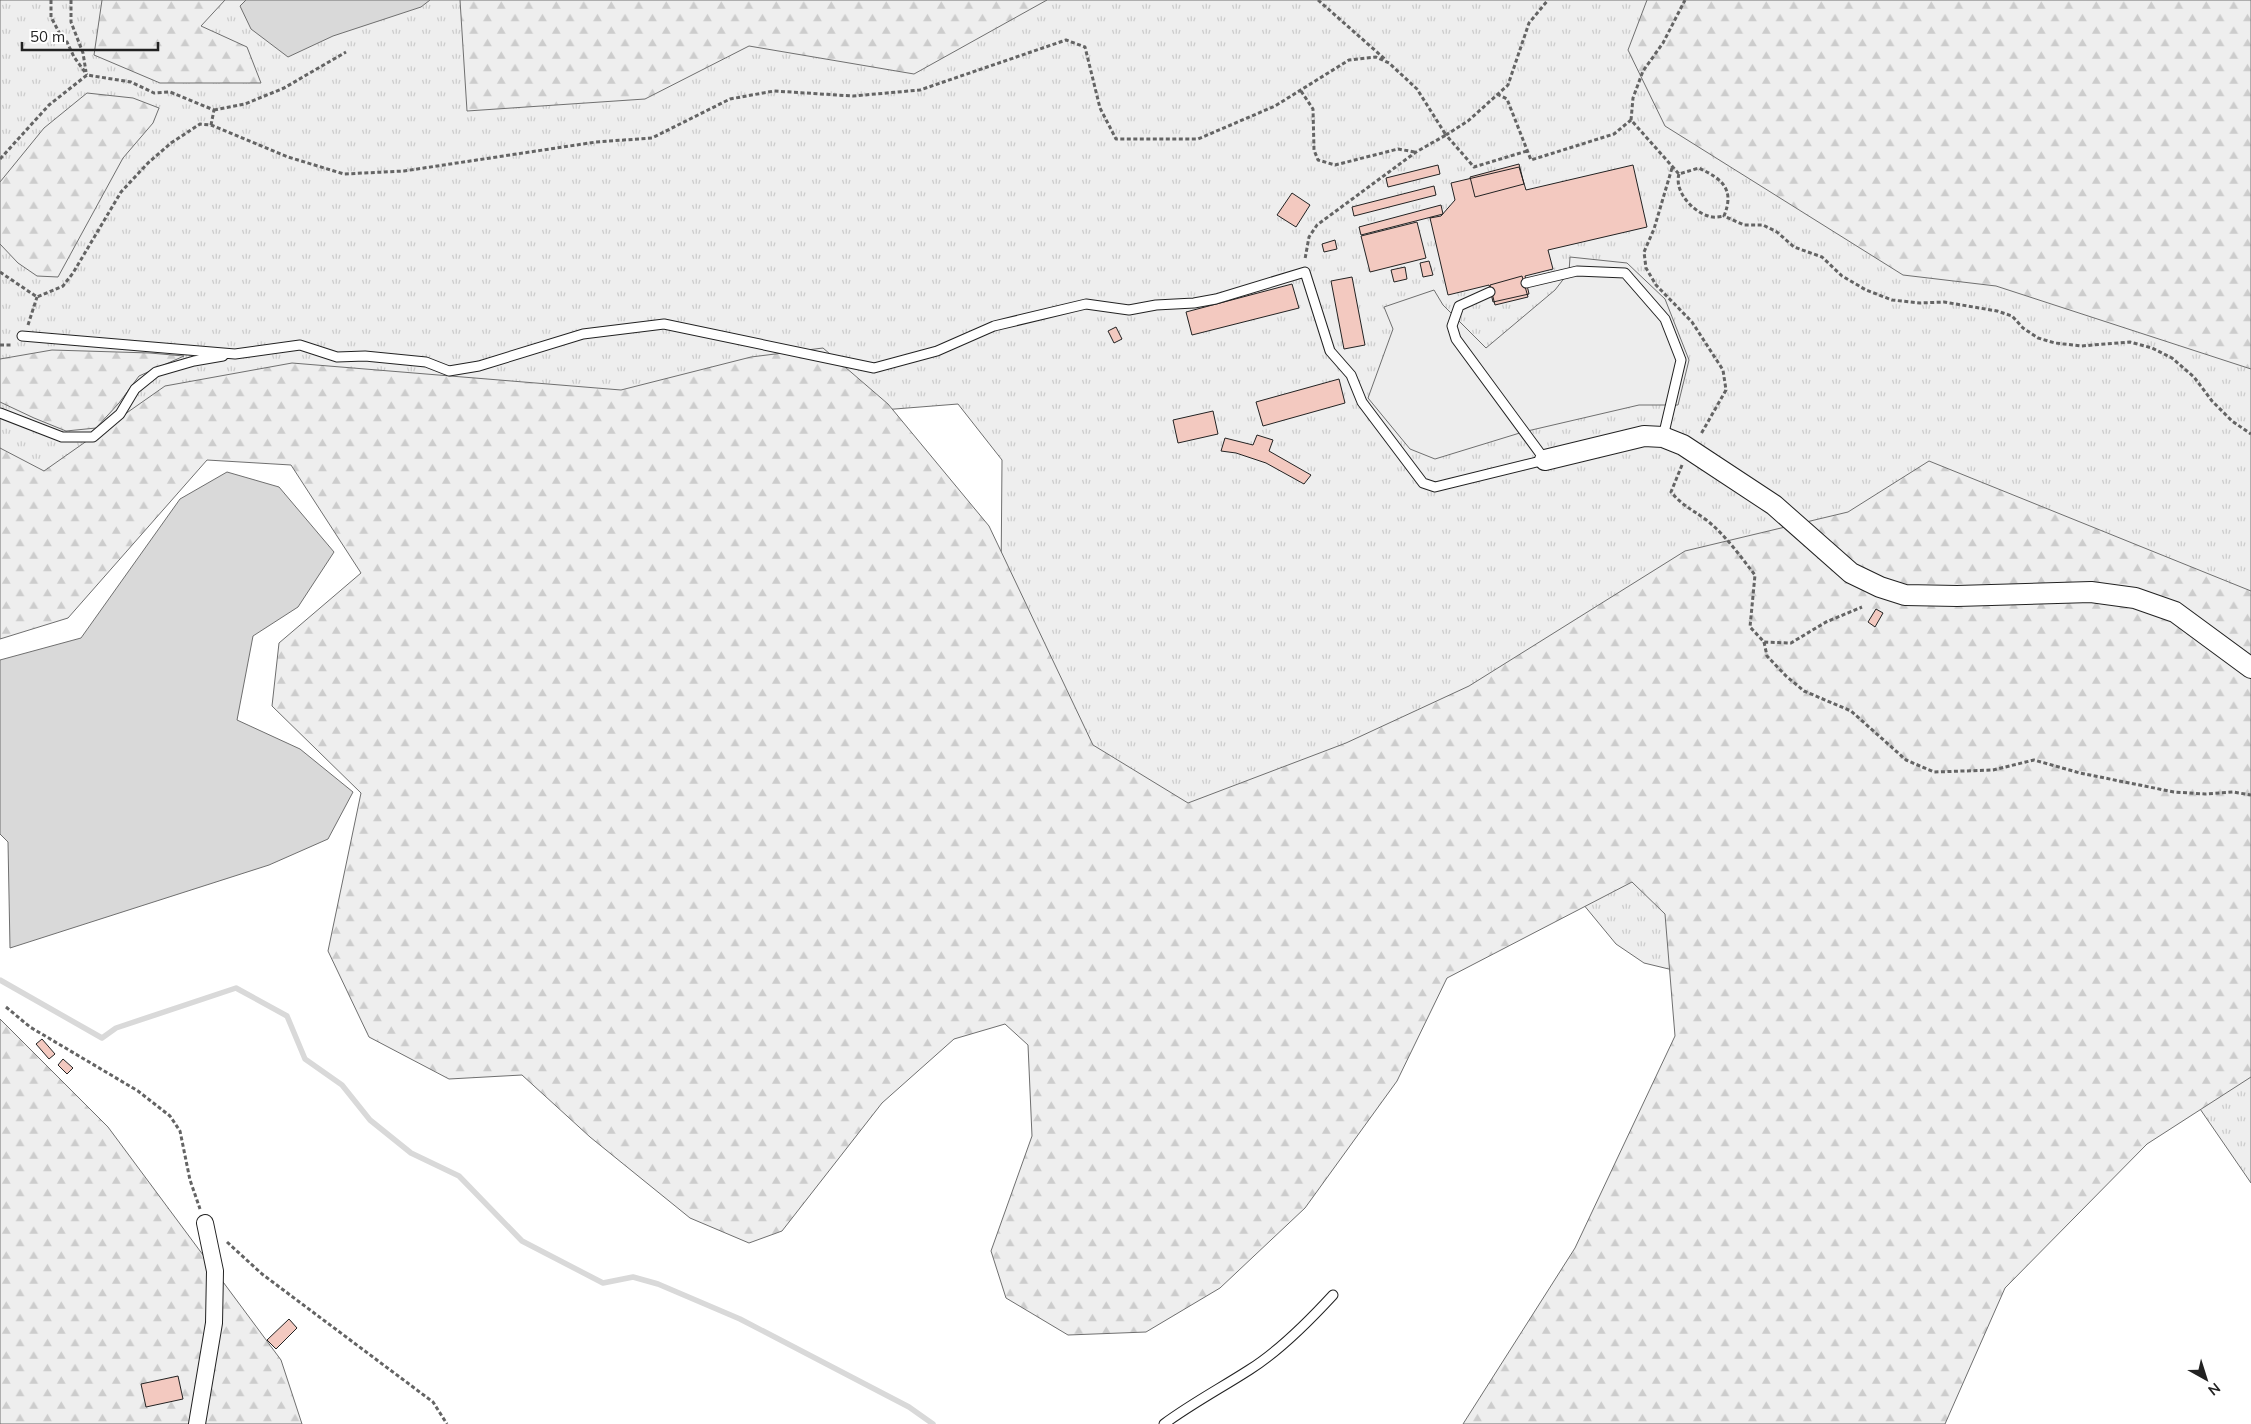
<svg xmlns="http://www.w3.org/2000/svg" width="2251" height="1424" viewBox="0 0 2251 1424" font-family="Mulish,sans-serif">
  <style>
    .grass { fill: url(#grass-tufts); stroke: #6f6f6f }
    .forest { fill: url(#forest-firs); stroke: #6f6f6f }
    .parking { fill: #ededed; stroke: #6f6f6f }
    .water { fill: #d9d9d9; stroke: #6f6f6f }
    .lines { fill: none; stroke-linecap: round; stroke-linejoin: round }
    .stream { stroke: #d9d9d9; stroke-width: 5.5 }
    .building { fill: #f3c9c0; stroke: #222 }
    .service-casing { stroke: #222; stroke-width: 11 }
    .minor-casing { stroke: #222; stroke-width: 18 }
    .tertiary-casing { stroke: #222; stroke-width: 22 }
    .path { stroke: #646464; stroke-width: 3; stroke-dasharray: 4 2.5; stroke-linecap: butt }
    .service { stroke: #fff; stroke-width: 9 }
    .minor { stroke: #fff; stroke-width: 16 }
    .tertiary { stroke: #fff; stroke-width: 20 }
  </style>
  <defs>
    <pattern id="grass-tufts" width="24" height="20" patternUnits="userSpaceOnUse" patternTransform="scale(1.25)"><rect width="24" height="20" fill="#eee"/><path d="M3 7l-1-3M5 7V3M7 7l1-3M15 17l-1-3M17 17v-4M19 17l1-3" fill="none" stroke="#ccc"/></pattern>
    <pattern id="forest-firs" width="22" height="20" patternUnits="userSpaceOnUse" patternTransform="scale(1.25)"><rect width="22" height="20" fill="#eee"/><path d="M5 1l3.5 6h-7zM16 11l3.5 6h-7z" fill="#ccc"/></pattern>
  </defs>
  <rect width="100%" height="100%" fill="#fff"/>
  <path class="grass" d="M0,0H2251V1183L2134,1013L1764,992L1644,963L1616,944L1493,795L1136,846L1000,703L1002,460L958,404L705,424L212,405L0,510Z"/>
  <path class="forest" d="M102,0H225L201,26L247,47L261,83H160L94,55Z
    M460,0H1047L914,74L749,46L645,99L467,111Z
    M1647,0H2251V369L1996,286L1903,275L1665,126L1628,50Z
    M87,93L133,98L159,108L153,123L123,158L58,277L37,276L18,263L0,244V182L44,128Z
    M823,348L888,404L989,526L1093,745L1188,803L1346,743L1469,686L1685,551L1848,512L1929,461L2251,591V1077L2147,1144L2005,1288L1945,1424H1463L1575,1248L1675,1036L1665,914L1632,882L1447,978L1397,1081L1305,1208L1220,1288L1146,1332L1068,1335L1006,1298L991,1251L1032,1136L1028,1045L1005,1024L954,1039L882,1103L782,1231L749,1243L690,1218L590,1137L522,1075L449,1079L369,1037L328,951L361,793L272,706L279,643L361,573L291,465L207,460L68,618L0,639V448L44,471L165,386L292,363L621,390L751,357Z
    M52,350L150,353L184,356L139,376L119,403L96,428L66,431L34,418L0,402V359Z
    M0,1019L108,1127L281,1360L302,1424H0Z"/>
  <path class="parking" d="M1570,257L1627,263L1665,299L1689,360L1678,405H1639L1523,432L1435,459L1410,449L1368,398L1393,329L1384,307L1434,290L1443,305L1486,348L1555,290L1569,272Z"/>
  <path class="water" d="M246,0H430L421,7L333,36L288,57L251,29L240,6Z
    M227,472L279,487L334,552L298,607L253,636L237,720L300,749L353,792L328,839L269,865L10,948L8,842L0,834V660L81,638L180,499Z"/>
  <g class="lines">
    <path class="stream" d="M0,980L102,1038L116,1028L236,988L287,1016L305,1059L342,1085L370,1120L411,1153L459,1176L522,1241L603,1283L633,1277L658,1284L740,1319L909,1407L933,1424"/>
  </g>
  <path class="building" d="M1519,164L1524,184L1475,197L1470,177Z
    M1438,165L1440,174L1388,187L1386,178Z
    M1633,165L1647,227L1548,250L1553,269L1525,276L1529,294L1493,302L1489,285L1448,295L1430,218L1441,216L1455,200L1451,183L1519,167L1526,190Z
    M1434,186L1436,195L1354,216L1352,207Z
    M1292,193L1310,205L1296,227L1277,215Z
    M1441,205L1443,214L1361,235L1359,227Z
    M1417,222L1426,258L1370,272L1361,236Z
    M1335,240L1337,249L1324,252L1322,244Z
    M1429,261L1433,275L1423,277L1420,263Z
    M1405,267L1407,279L1394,282L1391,270Z
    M1522,276L1528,297L1495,305L1490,285Z
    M1352,277L1365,345L1344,349L1331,281Z
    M1292,284L1299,308L1192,335L1186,312Z
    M1116,327L1122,339L1114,343L1108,331Z
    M1339,379L1345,403L1263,426L1256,402Z
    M1213,411L1218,434L1178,443L1173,420Z
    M1257,435L1273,440L1269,451L1311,475L1304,484L1266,463L1236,453L1221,451L1225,438L1253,445Z
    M1876,609L1883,613L1875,627L1868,622Z
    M42,1039L55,1054L49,1059L36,1044Z
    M63,1059L73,1068L67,1074L58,1065Z
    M289,1319L297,1328L276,1349L267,1340Z
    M178,1376L183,1399L146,1407L141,1384Z"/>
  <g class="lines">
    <defs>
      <path id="service" d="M1526,283L1577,271L1625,273L1665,319L1681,360L1663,437
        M22,336L235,354L300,345L337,357L365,356L426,362L449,371L479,366L583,334L664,324L874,368L937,351L994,326L1086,304L1129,310L1156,305L1194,303L1216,299L1305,272L1330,351L1351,375L1362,402L1423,483L1435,487L1545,460L1456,339L1452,326L1459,306L1490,292
        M0,413L62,437H93L120,414L135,389L156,372L194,361L223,356
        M1164,1424C1191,1404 1221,1388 1249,1370C1278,1352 1310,1320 1333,1295"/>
      <path id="minor" d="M197,1424L214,1323L215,1271L205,1223"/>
      <path id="tertiary" d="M1545,460L1644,436L1663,437L1683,445L1774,505L1851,573L1880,587L1905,595L1957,596L2091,592L2135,598L2175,612L2251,668"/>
    </defs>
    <use href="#service" class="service-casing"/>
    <use href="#minor" class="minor-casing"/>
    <use href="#tertiary" class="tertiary-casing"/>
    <path class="path" d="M51,0V17L61,36L67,42L74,57L87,75
      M71,0V22L83,53L86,72
      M1318,0L1386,60
      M1301,91L1313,109L1314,150L1318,160L1335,165L1398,149L1415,152
      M1497,94L1507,99L1531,160L1614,134L1631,120L1679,174L1699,168C1722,179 1735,189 1724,216L1744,225H1763L1777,232L1794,247L1822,257L1842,276L1866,290L1892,300L1920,303L1944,302L1997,311L2012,316L2023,328L2038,338L2055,343L2081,346L2130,342L2152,348L2172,358L2194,377L2212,401L2232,421L2251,434
      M214,110L245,104L284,88L346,52
      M1631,120L1633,98L1643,71L1663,43L1685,0
      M1527,151L1474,167L1446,135L1468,121L1508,85L1529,23L1548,0
      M0,159L49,105L87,75L131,82L154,93L170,92L214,110L211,125
      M1672,168L1654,229L1644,252L1646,268L1656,285L1692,322L1723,370L1726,390L1701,434
      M1679,174C1674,191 1692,211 1708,216C1713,218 1719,217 1724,216
      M0,272L37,297L63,286L73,273L121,192L148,163L171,143L200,124L211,125L288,157L344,174L404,171L596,142L652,138L730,99L774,91L853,96L920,90L1066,40L1085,47L1100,108L1116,139H1198L1275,106L1349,60L1376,57L1389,63L1417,89L1446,135L1416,152L1317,225L1309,237L1305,259
      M28,325L37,297
      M0,345H13
      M1682,465L1671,492C1684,507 1690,508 1705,519C1725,534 1740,556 1755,575L1750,627L1764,642L1791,643L1826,622L1862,607
      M1764,642L1767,656L1786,676L1804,691L1851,711L1906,760L1934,772L1993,770L2034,760L2080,773L2174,792L2205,794L2233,792L2251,795
      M6,1007L30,1027L138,1091L170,1116L180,1131L190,1180L200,1209
      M227,1242L262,1274L433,1402L447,1424"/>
    <use href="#service" class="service"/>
    <use href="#minor" class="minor"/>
    <use href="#tertiary" class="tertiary"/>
  </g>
  <g transform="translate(2206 1379) rotate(141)" stroke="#ffffff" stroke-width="4" paint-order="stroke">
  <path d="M0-4L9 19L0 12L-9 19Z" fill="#222222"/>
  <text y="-8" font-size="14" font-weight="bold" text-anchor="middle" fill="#222222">N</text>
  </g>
  <path d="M22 42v8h136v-8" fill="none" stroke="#222222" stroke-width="2.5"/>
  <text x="30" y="42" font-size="15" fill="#222222" stroke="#ffffff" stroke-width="4" paint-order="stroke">50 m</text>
</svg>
